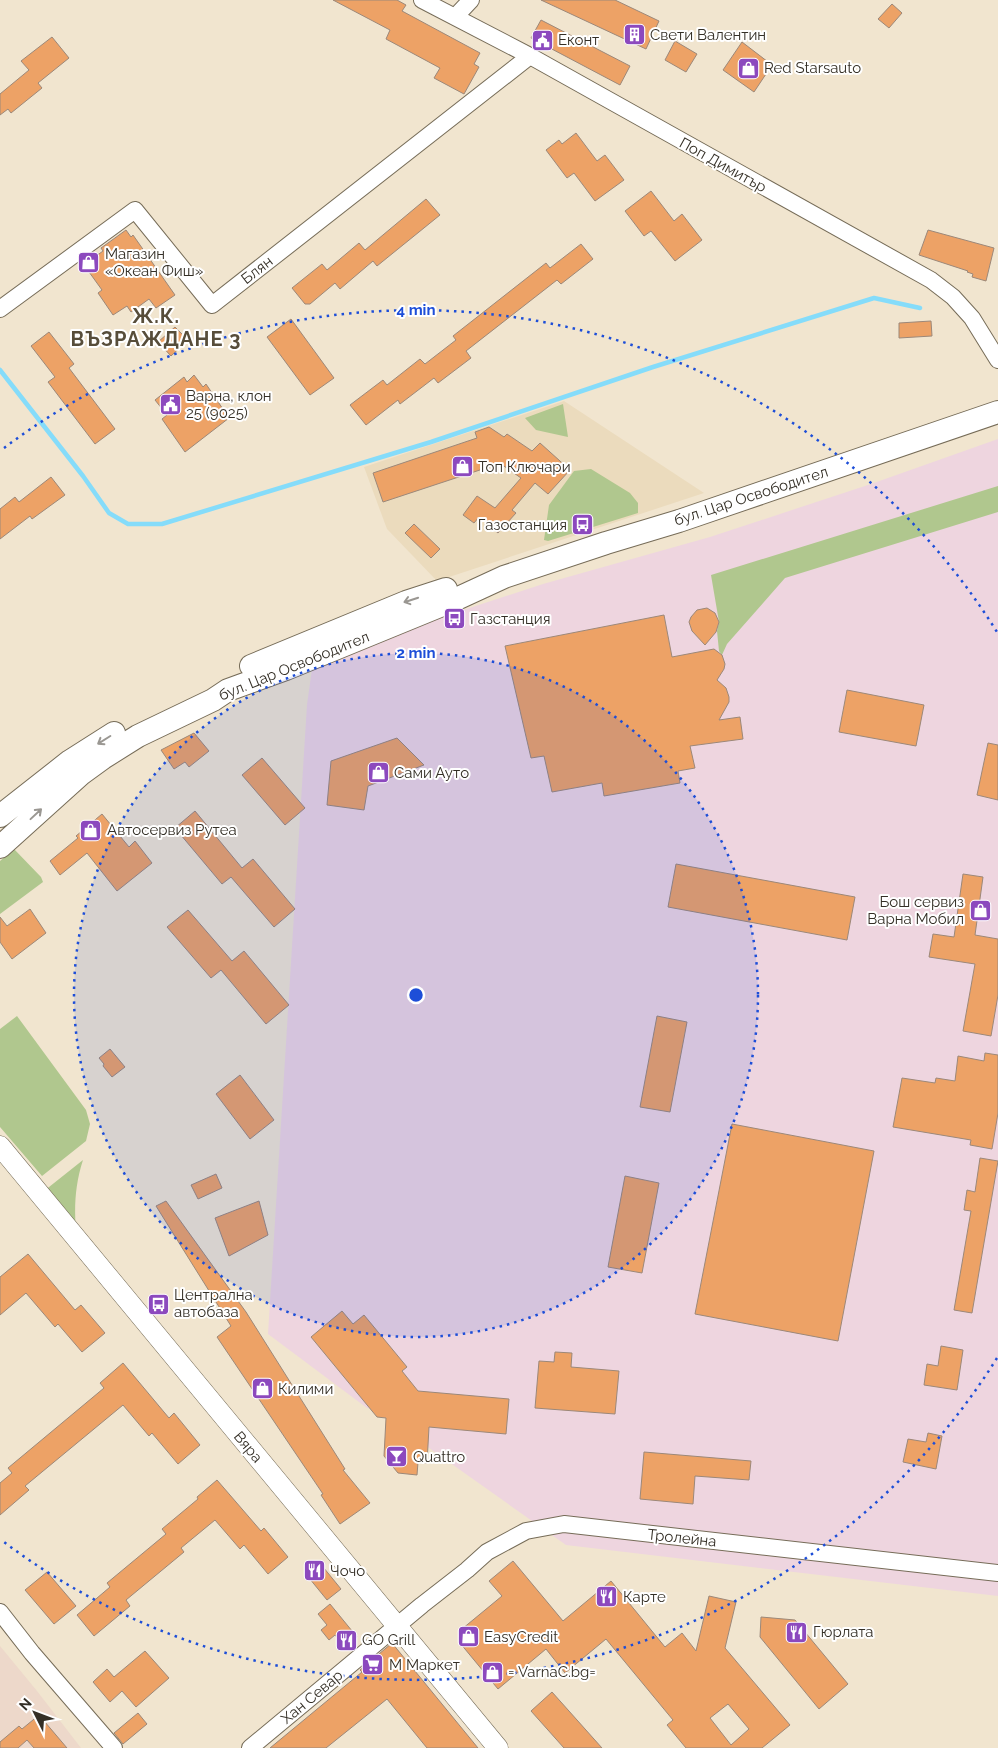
<svg xmlns="http://www.w3.org/2000/svg" width="998" height="1748" viewBox="0 0 998 1748" font-family="Raleway,sans-serif">
  <style>
    .built { fill: #ebdbbd }
    .industrial { fill: #eed5df }
    .education { fill: #edd8ca }
    .green { fill: #b0c78e }
    .lines { fill: none; stroke-linecap: round; stroke-linejoin: round }
    .stream { stroke: #85dcfa; stroke-width: 4.5 }
    .building { fill: #eda266; stroke: #9c8879; fill-rule: evenodd }
    .minor-casing { stroke: #766c58; stroke-width: 18 }
    .tertiary-casing { stroke: #766c58; stroke-width: 21 }
    .secondary-casing { stroke: #766c58; stroke-width: 24 }
    .minor { stroke: #fff; stroke-width: 16 }
    .tertiary { stroke: #fff; stroke-width: 20 }
    .secondary { stroke: #fff; stroke-width: 22 }
    .oneway { stroke: #9a9792 }
    .ring { fill: none; stroke: #1d4ed8; stroke-width: 2.5; stroke-dasharray: 2.5 5 }
    .labels { text-anchor: middle; stroke-width: 4; stroke-linejoin: round; paint-order: stroke }
    .poi-label { font-size: 15px; fill: #342f26; stroke: #fff; text-anchor: start }
    .street-label { font-size: 15px; fill: #342f26; stroke: #fff }
    .district-label { font-size: 20px; font-weight: bold; letter-spacing: 1px; fill: #574d3a; stroke: #fff }
    .centre { fill: #1d4ed8; stroke: #fff; stroke-width: 2.5 }
    .ring-label { font-size: 15px; text-anchor: middle; font-weight: bold; fill: #1d4ed8; stroke: #fff; stroke-width: 4; stroke-linejoin: round; paint-order: stroke }
  </style>
  <rect width="100%" height="100%" fill="#f1e5cf"/>
  <path class="built" d="M564,401L704,493L437,581L387,529L364,467Z"/>
  <path class="industrial" d="M998,439V1596L566,1545L374,1409L367,1408L268,1334L307,705L312,669L445,616L543,584L710,537L871,484Z"/>
  <path class="education" d="M0,1646L37,1691L81,1748H0Z"/>
  <path class="green" d="M563,404L568,437L536,430L525,418Z
    M591,469L630,493L638,503V513L548,541L544,540L549,505L574,471Z
    M998,486V512L785,578L727,644L722,655L719,651L717,631L719,622L711,575Z
    M14,849L41,877L43,882L0,914V861Z
    M17,1016L86,1110L90,1124L86,1141L42,1176L0,1127V1029Z
    M83,1160C75,1184 74,1208 76,1232L44,1191Z"/>
  <g class="lines">
    <path class="stream" d="M0,370L83,476L109,513L128,524H162L431,442L653,367L874,298L920,308"/>
  </g>
  <path class="building" d="M333,0H397L406,5L402,11L480,53L474,64L479,67L464,94L434,78L440,68L386,39L390,30Z
    M541,0H615L659,21L646,49Z
    M892,4L902,13L889,28L878,19Z
    M541,20L630,66L620,85L531,38Z
    M52,37L69,58L38,83L42,88L11,113L8,109L0,115V94L29,70L21,61Z
    M675,41L697,54L686,72L665,60Z
    M742,42L772,65L754,92L723,70Z
    M576,133L597,161L605,155L624,180L595,201L574,173L567,178L546,150L559,140L562,144Z
    M651,191L674,221L682,214L702,240L675,261L651,231L644,236L625,211Z
    M426,199L440,215L377,266L373,261L340,289L335,283L310,304H305L292,288L322,264L327,270L359,243L365,250Z
    M126,230L131,237L133,235L175,295L156,308L149,299L131,312L127,306L113,315L98,293L102,290L84,265L103,251L101,248Z
    M928,230L994,248L986,281L972,277L973,274L967,272L968,271L919,255Z
    M581,244L593,259L561,284L557,280L466,351L471,358L438,383L434,378L400,404L398,400L366,425L350,405L383,380L387,385L420,359L425,364L456,340L453,336L546,263L550,268Z
    M291,319L334,378L310,395L267,337Z
    M931,321L932,336L899,338V323Z
    M175,327L188,340L171,356L158,342Z
    M49,332L74,364L69,368L115,429L95,444L48,382L55,377L31,346Z
    M194,375L203,387L206,384L229,418L185,452L162,419L167,415L155,400L184,377L187,382Z
    M489,427L504,437L507,434L532,451L540,443L570,470L548,494L535,483L512,510L516,513L498,533L479,517L474,523L463,515L477,496L495,508L521,478L501,464V463L383,502L373,473L477,438L475,432Z
    M51,477L65,495L32,519L30,516L0,539V509L15,497L19,502Z
    M414,524L440,549L431,558L405,533Z
    M707,608L715,613L719,622L716,632L705,645L692,631L689,622L691,617L697,610Z
    M664,615L672,657L714,649L722,655L725,664L724,669L717,680L726,688L729,697V702L719,720L740,717L743,739L690,746L695,768L678,771L680,783L604,796L602,783L552,792L544,756L531,758L505,646Z
    M847,690L924,705L916,746L839,732Z
    M194,733L209,751L189,767L185,762L174,769L161,750Z
    M397,738L424,765L368,786L364,810L327,805L331,761Z
    M988,743L998,745V800L977,795Z
    M262,758L305,808L285,825L242,775Z
    M195,811L242,868L253,859L295,909L274,927L231,877L222,884L175,828Z
    M102,814L129,847L135,841L152,863L117,891L87,853L60,875L50,861L78,838L76,836Z
    M676,864L855,897L847,940L668,907Z
    M963,874L983,877L975,935L998,939V995L991,1036L963,1031L975,964L929,957L933,934L954,937Z
    M30,909L46,933L12,959L0,942V917L7,926Z
    M188,910L232,961L244,951L289,1005L266,1024L221,970L211,978L167,927Z
    M657,1016L687,1022L670,1112L640,1107Z
    M110,1049L125,1067L112,1077L103,1066L104,1064L99,1058Z
    M985,1053L998,1055V1113L992,1149L970,1145L971,1140L893,1127L902,1078L935,1083L936,1078L955,1081L958,1056L984,1061Z
    M240,1075L274,1120L250,1139L216,1094Z
    M732,1124L874,1151L838,1341L695,1314Z
    M980,1158L998,1161L972,1313L954,1310L971,1211L964,1210L967,1190L975,1192Z
    M216,1174L222,1188L198,1199L191,1185Z
    M625,1176L659,1183L642,1273L608,1267Z
    M166,1201L246,1312L345,1469L343,1470L370,1503L340,1524L321,1495L323,1494L217,1337L231,1326L156,1206Z
    M259,1201L268,1235L229,1256L215,1218Z
    M28,1254L75,1310L81,1305L105,1333L82,1352L58,1324L55,1327L26,1293L0,1315V1277Z
    M342,1311L353,1324L364,1315L407,1367L402,1371L418,1391L509,1399L506,1434L429,1427L427,1463L418,1462L417,1475L398,1473L384,1456L386,1418L377,1417L311,1337Z
    M941,1346L963,1350L957,1390L924,1385L927,1364L938,1366Z
    M555,1352L572,1353L571,1367L619,1371L615,1414L535,1408L539,1361L554,1362Z
    M123,1363L169,1418L174,1413L200,1445L178,1464L152,1433L149,1436L123,1405L25,1486L29,1490L0,1515V1483L12,1473L8,1468L104,1388L100,1383Z
    M928,1433L942,1436L936,1469L903,1462L908,1439L926,1442Z
    M644,1452L751,1461L749,1480L695,1476L693,1504L640,1499Z
    M217,1480L261,1531L264,1528L288,1557L268,1574L244,1545L240,1549L215,1520L181,1548L184,1552L126,1600L130,1606L94,1636L77,1615L110,1587L107,1583L166,1534L162,1529L198,1499L197,1497Z
    M513,1561L563,1621L611,1581L665,1647L682,1633L696,1651L709,1596L736,1602L725,1648L790,1725L762,1748H686L667,1725L673,1720L606,1639L565,1673L546,1649L498,1689L460,1643L459,1638L462,1629L502,1596L489,1581ZM728,1704L749,1729L731,1745L710,1718Z
    M319,1562L341,1589L327,1600L305,1573Z
    M47,1572L76,1606L54,1624L25,1590Z
    M330,1604L357,1637L345,1647L335,1635L329,1640L321,1630L327,1625L318,1614Z
    M761,1617L795,1620L848,1684L819,1709L760,1637Z
    M392,1643L478,1748H427L387,1699L326,1748H270L362,1672L360,1670Z
    M145,1651L169,1678L136,1707L122,1691L110,1702L93,1682L107,1669L114,1677Z
    M552,1692L602,1748H564L531,1711Z
    M138,1713L147,1724L123,1744L114,1733Z
    M39,1715L67,1748H34L27,1740L18,1748H0V1742L19,1726L22,1729Z"/>
  <g class="lines">
    <defs>
      <path id="minor" d="M422,0L530,56L931,280L953,297L972,318L998,360
        M455,17L471,0
        M0,309L135,210L212,305L530,56
        M0,1612L32,1653L114,1748
        M250,1748L422,1605L467,1570L487,1552L526,1531L564,1524L998,1573"/>
      <path id="tertiary" d="M0,1146L498,1748"/>
      <path id="secondary" d="M251,666L406,602L446,589
        M0,816L70,761L114,733
        M0,847L81,774L103,758L138,736L213,700L228,690L286,669L452,601L504,577L606,543L679,521L998,412"/>
    </defs>
    <use href="#minor" class="minor-casing"/>
    <use href="#tertiary" class="tertiary-casing"/>
    <use href="#secondary" class="secondary-casing"/>
    <use href="#minor" class="minor"/>
    <use href="#tertiary" class="tertiary"/>
    <use href="#secondary" class="secondary"/>
  </g>
  <defs><path id="oneway-shaft" d="M-6 0H5M1.5-3L5.5 0L1.5 3" fill="none" stroke-width="1.6" stroke-linecap="round" stroke-linejoin="round" transform="scale(1.25)"/></defs>
  <g class="oneway">
    <use href="#oneway-shaft" transform="translate(411 600) rotate(162)"/>
    <use href="#oneway-shaft" transform="translate(104 740) rotate(148)"/>
    <use href="#oneway-shaft" transform="translate(36 814) rotate(-43)"/>
  </g>
  <circle cx="416" cy="995" r="342" fill="#1d4ed8" fill-opacity=".12"/>
  <g class="ring">
    <circle cx="416" cy="995" r="342"/>
    <path d="M997 1358A685 685 0 0 1 4 1542M4 448A685 685 0 0 1 997 632"/>
  </g>
  <defs>
    <symbol id="building-square" viewBox="-11 -11 22 22"><rect x="-9" y="-9" width="18" height="18" rx="4" fill="#8c49be" stroke="#fff"/><path d="M-4-6H4V6H1V3H-1V6H-4ZM-2.5-4.3h1.7v1.8h-1.7ZM.8-4.3h1.7v1.8H.8ZM-2.5-1h1.7V.8h-1.7ZM.8-1h1.7V.8H.8Z" fill="#fff"/></symbol>
    <symbol id="civic-square" viewBox="-11 -11 22 22"><rect x="-9" y="-9" width="18" height="18" rx="4" fill="#8c49be" stroke="#fff"/><path d="M-.6-6.5H3V-4.5H.6V-3L4-1V1h2V6H-6V1h2V-1L-.6-3ZM-1.2 2.5V6h2.4V2.5Z" fill="#fff"/></symbol>
    <symbol id="shop-square" viewBox="-11 -11 22 22"><rect x="-9" y="-9" width="18" height="18" rx="4" fill="#8c49be" stroke="#fff"/><path d="M-5-2.5h2.3a2.7 3.5 0 0 1 5.4 0H5L5.5 6h-11ZM-1.5-2.5h3a1.5 2.3 0 0 0-3 0Z" fill="#fff"/></symbol>
    <symbol id="bus-square" viewBox="-11 -11 22 22"><rect x="-9" y="-9" width="18" height="18" rx="4" fill="#8c49be" stroke="#fff"/><path d="M-5-6H5V4H4V6H2V4H-2V6H-4V4H-5ZM-3.5-4V0h7V-4ZM-3.5 1.2v1.5H-2V1.2ZM2 1.2v1.5H3.5V1.2Z" fill="#fff"/></symbol>
    <symbol id="bar-square" viewBox="-11 -11 22 22"><rect x="-9" y="-9" width="18" height="18" rx="4" fill="#8c49be" stroke="#fff"/><path d="M-6-5H6L.8 .8V4.5H3.5V6h-7V4.5H-.8V.8Z" fill="#fff"/></symbol>
    <symbol id="restaurant-square" viewBox="-11 -11 22 22"><rect x="-9" y="-9" width="18" height="18" rx="4" fill="#8c49be" stroke="#fff"/><path d="M-5-6h1v4h1v-4h1v4h1v-4h1v5L-1.5 .5V6h-2V.5L-5-1ZM5-6V6H3V1.5H1.5Q1.5-4 5-6Z" fill="#fff"/></symbol>
    <symbol id="supermarket-square" viewBox="-11 -11 22 22"><rect x="-9" y="-9" width="18" height="18" rx="4" fill="#8c49be" stroke="#fff"/><path d="M-6-5.5h2.5l.6 2H6L4.5 2H-2.5L-4.4-4H-6ZM-1.5 3.2a1.3 1.3 0 1 0 .1 0ZM3 3.2a1.3 1.3 0 1 0 .1 0Z" fill="#fff"/></symbol>
  </defs>
  <g fill-rule="evenodd">
    <use href="#building-square" x="622" y="22" width="25" height="25"/>
    <use href="#civic-square" x="530" y="28" width="25" height="25"/>
    <use href="#shop-square" x="736" y="56" width="25" height="25"/>
    <use href="#shop-square" x="76" y="250" width="25" height="25"/>
    <use href="#civic-square" x="158" y="392" width="25" height="25"/>
    <use href="#shop-square" x="450" y="454" width="25" height="25"/>
    <use href="#bus-square" x="570" y="512" width="25" height="25"/>
    <use href="#bus-square" x="442" y="606" width="25" height="25"/>
    <use href="#shop-square" x="366" y="760" width="25" height="25"/>
    <use href="#shop-square" x="78" y="818" width="25" height="25"/>
    <use href="#shop-square" x="968" y="898" width="25" height="25"/>
    <use href="#bus-square" x="146" y="1292" width="25" height="25"/>
    <use href="#shop-square" x="250" y="1376" width="25" height="25"/>
    <use href="#bar-square" x="384" y="1444" width="25" height="25"/>
    <use href="#restaurant-square" x="302" y="1558" width="25" height="25"/>
    <use href="#restaurant-square" x="594" y="1584" width="25" height="25"/>
    <use href="#restaurant-square" x="784" y="1620" width="25" height="25"/>
    <use href="#shop-square" x="456" y="1624" width="25" height="25"/>
    <use href="#restaurant-square" x="334" y="1628" width="25" height="25"/>
    <use href="#supermarket-square" x="360" y="1652" width="25" height="25"/>
    <use href="#shop-square" x="480" y="1660" width="25" height="25"/>
  </g>
  <g class="labels">
    <g class="poi-label">
      <text x="650" y="40">Свети Валентин</text>
      <text x="558" y="45">Еконт</text>
      <text x="764" y="73">Red Starsauto</text>
      <text x="105" y="259">Магазин<tspan x="105" dy="17">«Океан Фиш»</tspan></text>
      <text x="186" y="401">Варна, клон<tspan x="186" dy="17">25 (9025)</tspan></text>
      <text x="478" y="472">Топ Ключари</text>
      <text x="567" y="530" text-anchor="end">Газoстанция</text>
      <text x="470" y="624">Газстанция</text>
      <text x="394" y="778">Сами Ауто</text>
      <text x="107" y="835">Автосервиз Рутеа</text>
      <text x="964" y="907" text-anchor="end">Бош сервиз<tspan x="964" dy="17">Варна Мобил</tspan></text>
      <text x="174" y="1300">Централна<tspan x="174" dy="17">автобаза</tspan></text>
      <text x="278" y="1394">Килими</text>
      <text x="413" y="1462">Quattro</text>
      <text x="330" y="1576">Чочо</text>
      <text x="623" y="1602">Карте</text>
      <text x="813" y="1637">Гюрлата</text>
      <text x="484" y="1642">EasyCredit</text>
      <text x="362" y="1645">GO Grill</text>
      <text x="389" y="1670">М Маркет</text>
      <text x="508" y="1677">= VarnaC.bg=</text>
    </g>
    <g class="street-label">
      <text transform="translate(723 165) rotate(29)" y="5">Поп Димитър</text>
      <text transform="translate(257 270) rotate(-38)" y="5">Блян</text>
      <text transform="translate(751 496) rotate(-18)" y="5">бул. Цар Освободител</text>
      <text transform="translate(294 666) rotate(-22)" y="5">бул. Цар Освободител</text>
      <text transform="translate(248 1447) rotate(50)" y="5">Вяра</text>
      <text transform="translate(682 1538) rotate(6)" y="5">Тролейна</text>
      <text transform="translate(312 1697) rotate(-40)" y="5">Хан Севар</text>
    </g>
    <g class="district-label">
      <text x="156" y="323">Ж.К.<tspan x="156" dy="23">ВЪЗРАЖДАНЕ 3</tspan></text>
    </g>
  </g>
  <circle cx="416" cy="995" r="8" class="centre"/>
  <g class="ring-label">
    <text x="416" y="315">4 min</text>
    <text x="416" y="658">2 min</text>
  </g>
  <g transform="translate(35 1713) rotate(312)" stroke="#ffffff" stroke-width="4" paint-order="stroke">
  <path d="M0-4L9 19L0 12L-9 19Z" fill="#342f26"/>
  <text y="-8" font-size="14" font-weight="bold" text-anchor="middle" fill="#342f26">N</text>
  </g>
</svg>
